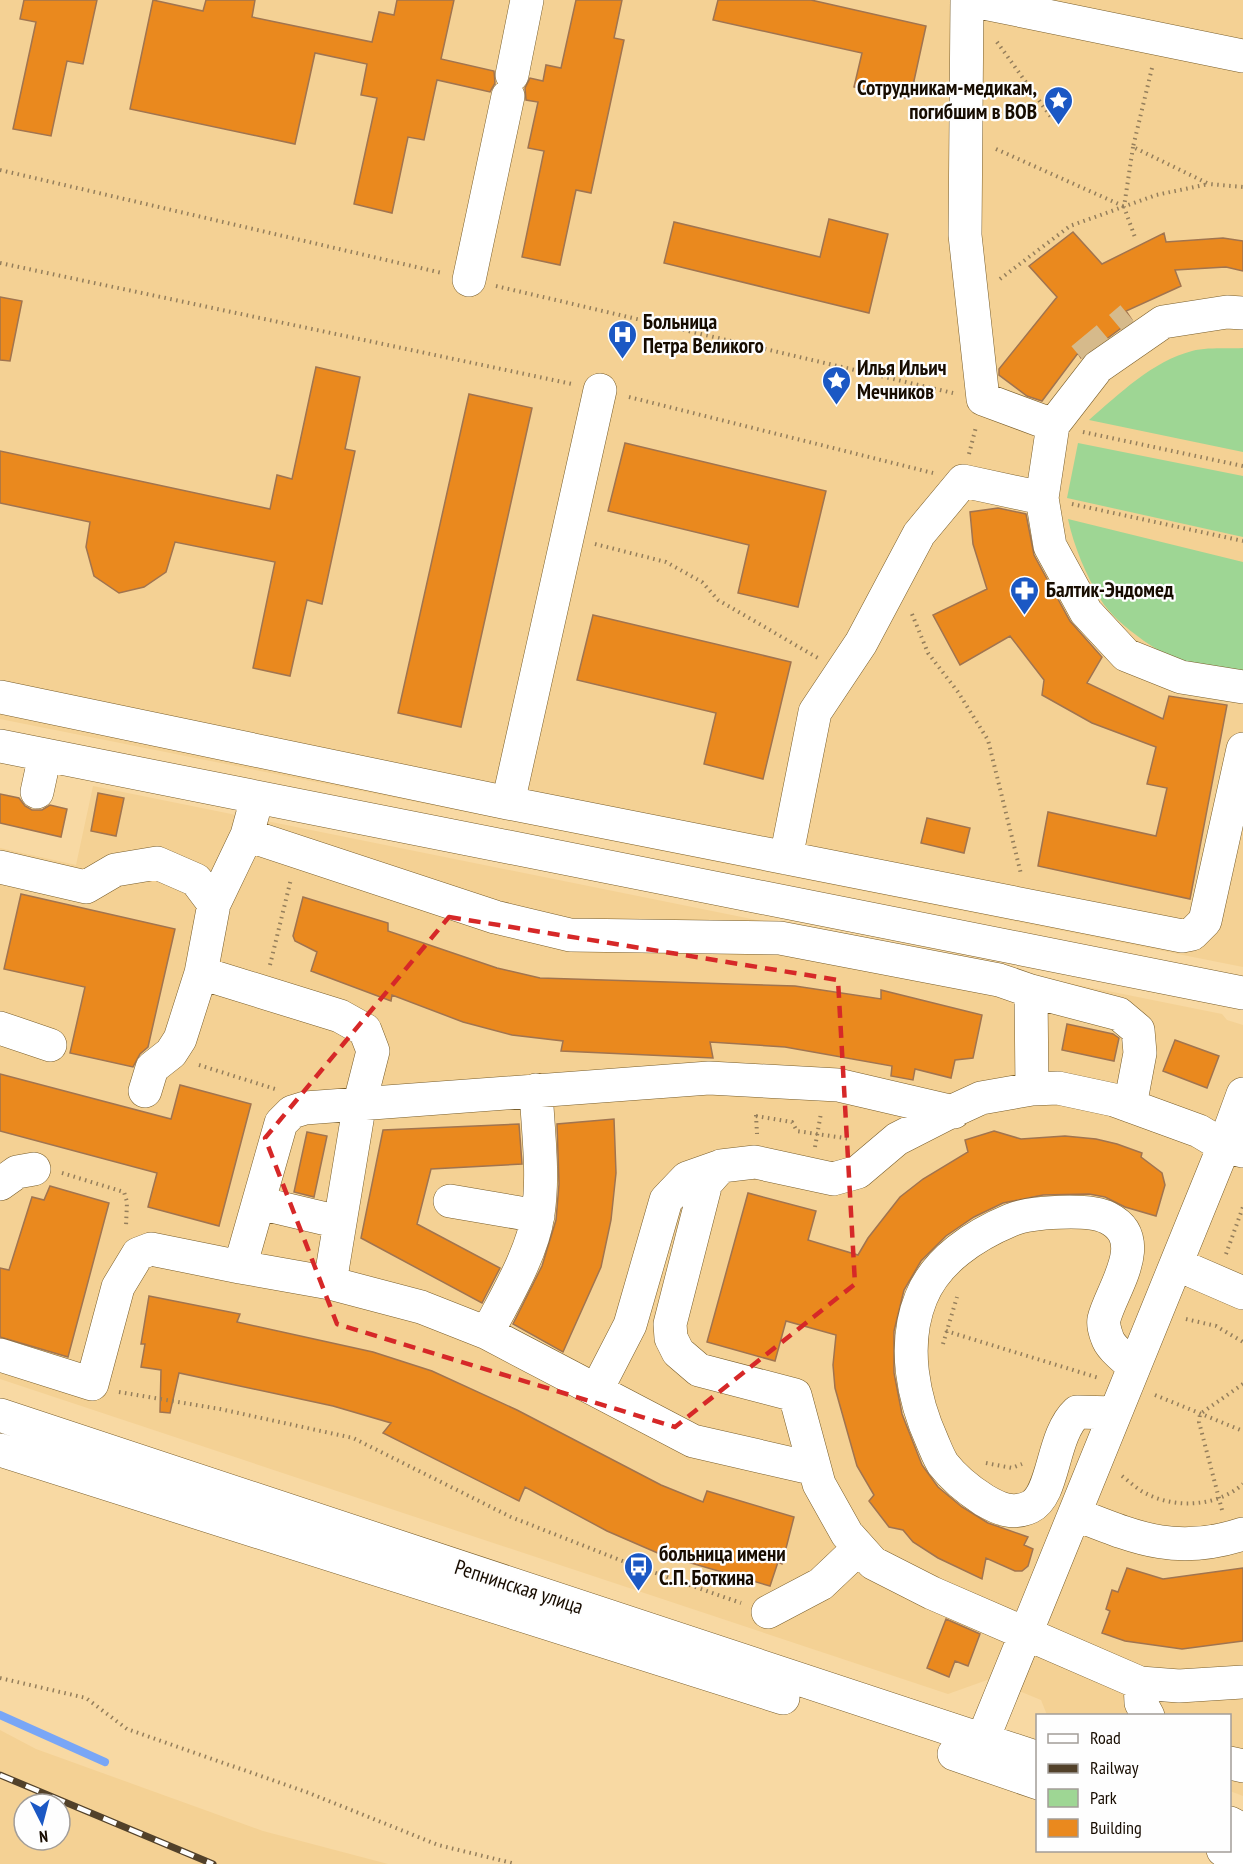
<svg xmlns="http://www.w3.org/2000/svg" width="1243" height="1864" viewBox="0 0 1243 1864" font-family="'PT Sans Narrow',sans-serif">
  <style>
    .built { fill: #f4d194; fill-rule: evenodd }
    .green { fill: #9ed694 }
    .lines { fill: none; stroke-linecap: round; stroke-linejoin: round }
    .stream { stroke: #79a6f6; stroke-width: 8 }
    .building { fill: #ea891e; stroke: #a1744f; stroke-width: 1.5 }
    .minor-tunnel { stroke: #d6ba8b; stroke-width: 33; stroke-dasharray: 33 16; stroke-linecap: butt }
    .minor-casing { stroke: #785d2a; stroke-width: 34 }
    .path { stroke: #947e5b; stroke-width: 4; stroke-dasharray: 1.5 4.5; stroke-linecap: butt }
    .minor { stroke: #fff; stroke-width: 33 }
    .rail-casing { stroke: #52412a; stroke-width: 7 }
    .rail { stroke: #fefefe; stroke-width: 4.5; stroke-dasharray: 14; stroke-linecap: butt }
    .marked { fill: none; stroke: #d62828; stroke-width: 4.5; stroke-dasharray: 12 8; stroke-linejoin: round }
    .labels { text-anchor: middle; stroke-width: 4.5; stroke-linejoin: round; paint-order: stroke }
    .poi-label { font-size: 21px; font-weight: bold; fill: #170c00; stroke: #fefefe; text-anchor: start }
    .street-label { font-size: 21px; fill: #170c00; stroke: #fefefe }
  </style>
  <rect width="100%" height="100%" fill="#f8d9a3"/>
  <path class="built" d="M0,0H1243V967L0,719Z
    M93,786L1222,1014L1227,1020L1243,1025V1796L1230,1791V1716L1047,1715L1041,1700L990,1679L948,1694L0,1379V848L76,865Z
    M0,1730L36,1749L263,1831L388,1864H0ZM24,1804H60V1840H24Z"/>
  <path class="green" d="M1243,348V452L1089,420C1119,394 1153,361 1192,351C1207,347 1227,349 1243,348Z
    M1078,443L1243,476V537L1067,498Z
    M1068,519L1243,562V671C1228,669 1212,670 1197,667C1169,662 1115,624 1101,600C1086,575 1074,547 1068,519Z"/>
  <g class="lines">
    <path class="stream" d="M0,1715L105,1762"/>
  </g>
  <path class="building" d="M24,0H97L83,64L67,61L51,136L13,129L36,22L20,19Z
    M153,0L203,11L206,0H255L252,17L372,42L379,12L394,15L397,0H454L441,59L494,71L495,83L490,92L437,80L424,140L408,137L392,213L354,204L377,98L361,95L367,64L315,53L295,144L130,109Z
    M576,0H622L614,38L624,40L591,193L576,190L560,265L522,257L544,151L528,148L538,102L526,100L525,88L530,78L543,81L546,65L561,68Z
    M718,0H811L926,26L910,99L854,87L862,53L713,20Z
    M829,219L888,234L869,313L664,263L674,222L820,257Z
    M1073,232L1102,264L1164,233L1166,242L1223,238L1243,241V271L1226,267L1175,270L1181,286L1126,311L1132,320L1081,358L1078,353L1042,401L1027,396L999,375V369L1057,297L1029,266Z
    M0,297L22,301L10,361L0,360Z
    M316,367L360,377L345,449L355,451L322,604L307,600L290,676L253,668L275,562L175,542L166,572L144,587L119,593L94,576L86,547L90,522L0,503V451L270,509L277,475L292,479Z
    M469,394L532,408L461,727L398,713Z
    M625,443L826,491L798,607L738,593L749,545L608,511Z
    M998,508L1026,514L1034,555L1070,621L1102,657L1087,683L1163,719L1169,696L1227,705L1190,899L1038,866L1048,812L1156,836L1167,788L1147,784L1156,747L1092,723L1042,695L1044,680L1010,636L960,665L933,615L987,589L973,544L970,512Z
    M593,615L791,662L763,779L704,764L716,713L577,680Z
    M98,793L124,798L116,836L91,831Z
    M0,794L19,798L25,806L32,810H42L50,805L67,809L61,837L0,823Z
    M927,818L970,828L964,853L921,843Z
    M21,894L175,929L148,1047L140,1054L133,1067L70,1053L85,987L4,969Z
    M303,897L388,923V931L497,968L540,978L795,986L881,999V990L982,1015L973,1058L955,1060L951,1078L915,1069L913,1080L891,1076L892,1066L785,1047L710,1042L713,1058L561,1051L563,1041L512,1035L463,1022L392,995L391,1001L311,971L317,952L295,941L293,936Z
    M1067,1024L1113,1034L1119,1038L1114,1061L1062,1050Z
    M1175,1040L1219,1056L1207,1088L1163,1071Z
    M0,1074L171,1119L180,1085L251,1104L219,1226L148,1207L157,1173L0,1131Z
    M614,1119L616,1173L611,1220L601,1267L563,1352L513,1324L542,1266L556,1220L559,1184L557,1124Z
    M519,1124L522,1164L431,1169L417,1224L500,1268L482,1303L361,1238L383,1130Z
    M994,1131L1021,1139L1065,1136L1096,1139L1117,1144L1142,1153L1141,1157L1162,1173L1165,1185L1156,1216L1125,1207L1105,1197L1089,1194L1043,1195L1003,1203L974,1217L946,1236L921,1261L904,1290L894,1331V1373L902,1414L922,1465L938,1487L962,1507L988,1523L1028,1537L1024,1545L1033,1549L1028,1566L1022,1571H1015L986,1558L982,1579L938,1558L913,1542L903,1530L889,1527L869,1501L874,1495L857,1466L835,1388L833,1365L836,1335L786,1321L775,1361L707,1342L748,1193L816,1211L808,1240L858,1255L868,1238L900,1197L923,1179L968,1152L965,1140Z
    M307,1132L327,1136L314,1197L294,1192Z
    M50,1186L109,1203L68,1357L0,1337V1268L9,1270L32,1197L44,1200Z
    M149,1296L240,1314L237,1322L373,1352L432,1371L517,1410L661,1485L703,1502L707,1491L794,1517L782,1564L778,1562L770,1586L660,1554L607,1531L525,1487L519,1501L383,1433L391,1423L333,1406L179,1373L170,1413L160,1412L161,1370L141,1367L145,1344H141Z
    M1127,1568L1163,1579L1243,1568V1641L1182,1649L1125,1641L1102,1633L1110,1611L1106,1609L1112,1590L1118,1592Z
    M946,1619L980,1634L968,1666L955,1661L949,1677L927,1668Z"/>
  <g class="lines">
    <path class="minor-tunnel" d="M1082,359L1131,318"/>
    <defs>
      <path id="minor" d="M967,0L965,235L983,399L1053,425
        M969,0L1243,56
        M512,75L527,0
        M469,280L508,96
        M1243,313L1227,312L1163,322L1098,367L1053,425L1042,498L1050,546L1086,612L1126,655L1181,677L1243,687
        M0,697L508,803L1182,936L1192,934L1205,921L1243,749
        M0,746L1243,993
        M37,792L45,755
        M508,803L600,390
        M247,835L495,917L570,935L780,938L999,980L1031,991L1032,1089
        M786,858L815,712L861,643L919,534L963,481L1042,498
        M0,867L86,887L115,870L157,863L196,880L214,904
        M201,973L340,1016L365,1030L373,1051L360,1102L330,1283
        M1031,991L1119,1014L1138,1030L1140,1053L1130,1106
        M0,1028L50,1045
        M145,1091L152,1068L171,1053L180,1039L201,973L214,904L247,835L253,813
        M0,1184L17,1172L34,1169
        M450,1201L538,1216
        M259,1203L339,1222
        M1176,1264L1243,1293
        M487,1333C505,1299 533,1252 538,1214C544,1174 538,1131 536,1090
        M0,1355L92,1384L118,1287L138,1254L151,1249L240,1267
        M597,1389L630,1325L666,1200L687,1178L721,1166
        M1115,1413L1077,1412C1051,1436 1055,1495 1030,1507C1013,1515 999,1509 984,1500C970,1491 953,1477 943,1464C939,1458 936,1450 933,1443C913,1399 902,1345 921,1298C936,1260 975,1235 1011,1220C1030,1212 1089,1208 1108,1218C1151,1240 1111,1290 1104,1319C1103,1324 1105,1332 1107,1337C1110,1348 1126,1359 1134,1367
        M0,1415L1038,1758
        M0,1450L783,1698
        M815,1469L693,1441L487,1333L421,1307L330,1283L240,1267L281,1123L292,1112L305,1108L709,1078L838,1085L954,1112
        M1075,1514C1136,1538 1176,1556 1243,1534
        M768,1612L821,1584L859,1548
        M1140,1683L1179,1686L1243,1682
        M1148,1716L1141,1703L1140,1683L932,1593L873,1563L847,1534L819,1484L795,1395L699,1370L678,1352L671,1338L670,1324L706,1183L721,1166L755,1162L833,1179L858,1172L897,1139L944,1115L981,1098L1032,1089L1058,1088L1114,1100L1199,1131L1224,1146L1243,1151
        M978,1751L1224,1146L1243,1094
        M954,1754L1038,1783
        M1230,1763L1243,1766
        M1230,1823L1243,1830
        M1223,1850L1243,1861"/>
    </defs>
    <use href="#minor" class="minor-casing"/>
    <path class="path" d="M997,42L1051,117
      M1152,68L1133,147L1209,184L1243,187
      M1133,147L1124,207L1136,240
      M996,149L1123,206
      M0,170L442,273
      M0,263L572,384
      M1000,279L1070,226L1156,195L1209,184
      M496,286L953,393
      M629,397L933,473
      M1083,432L1243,466
      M969,454L976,427
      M1072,504L1243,541
      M595,544L666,562L702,582L718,600L818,658
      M912,614L928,653L958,692L988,740L1021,874
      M270,965L291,879
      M199,1065L275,1089
      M756,1115L757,1134
      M756,1116L792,1122L797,1131L851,1139
      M815,1147L821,1113
      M62,1173L124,1192L127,1202L126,1226
      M1226,1254L1243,1207
      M1186,1319L1216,1326L1243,1342
      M946,1331L1099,1378
      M943,1344L957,1297
      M119,1392L220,1409L353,1438L511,1517L630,1564L741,1603
      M1155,1395L1243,1431
      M986,1463L1012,1468L1022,1464
      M1122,1476C1130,1482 1137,1489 1145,1493C1175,1509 1217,1507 1243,1484
      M1222,1510L1199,1422L1200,1414L1243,1384
      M0,1678L86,1698L127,1729L309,1793L438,1845L516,1864"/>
    <use href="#minor" class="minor"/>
    <defs>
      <path id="rail" d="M0,1775L213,1864"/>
    </defs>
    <use href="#rail" class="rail-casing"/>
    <use href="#rail" class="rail"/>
  </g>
  <path class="marked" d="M449,917L838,980L855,1284L675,1427L337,1324L265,1138Z"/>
  <defs>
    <symbol id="sight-pin" viewBox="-11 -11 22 30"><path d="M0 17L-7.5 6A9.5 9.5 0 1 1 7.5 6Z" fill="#1b58c4" stroke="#fefefe"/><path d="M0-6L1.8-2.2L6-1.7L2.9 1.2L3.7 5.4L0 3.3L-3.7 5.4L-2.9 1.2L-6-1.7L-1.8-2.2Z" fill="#fff"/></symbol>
    <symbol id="hospital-pin" viewBox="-11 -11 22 30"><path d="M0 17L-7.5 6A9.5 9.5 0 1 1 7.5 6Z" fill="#1b58c4" stroke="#fefefe"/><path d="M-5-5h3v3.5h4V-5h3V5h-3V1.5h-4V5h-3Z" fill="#fff"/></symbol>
    <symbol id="pharmacy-pin" viewBox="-11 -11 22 30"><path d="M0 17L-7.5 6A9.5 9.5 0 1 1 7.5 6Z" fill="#1b58c4" stroke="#fefefe"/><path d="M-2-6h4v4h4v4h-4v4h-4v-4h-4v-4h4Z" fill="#fff"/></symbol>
    <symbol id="bus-pin" viewBox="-11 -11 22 30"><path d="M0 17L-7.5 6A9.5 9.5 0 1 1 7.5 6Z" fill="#1b58c4" stroke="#fefefe"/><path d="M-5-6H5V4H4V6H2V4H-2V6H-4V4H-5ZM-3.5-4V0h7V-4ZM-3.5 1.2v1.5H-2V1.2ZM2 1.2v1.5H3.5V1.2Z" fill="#fff"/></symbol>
  </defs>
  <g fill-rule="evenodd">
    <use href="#sight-pin" x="1042" y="84" width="33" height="45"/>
    <use href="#hospital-pin" x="606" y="318" width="33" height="45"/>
    <use href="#sight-pin" x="820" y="364" width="33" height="45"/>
    <use href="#pharmacy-pin" x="1008" y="574" width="33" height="45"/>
    <use href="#bus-pin" x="622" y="1550" width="33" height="45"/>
  </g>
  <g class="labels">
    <g class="poi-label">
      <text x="1037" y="95" text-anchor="end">Сотрудникам-медикам,<tspan x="1037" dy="24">погибшим в ВОВ</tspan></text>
      <text x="643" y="329">Больница<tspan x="643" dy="24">Петра Великого</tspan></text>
      <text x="857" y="375">Илья Ильич<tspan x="857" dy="24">Мечников</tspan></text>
      <text x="1046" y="597">Балтик-Эндомед</text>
      <text x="659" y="1561">больница имени<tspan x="659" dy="24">С.П. Боткина</tspan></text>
    </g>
    <g class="street-label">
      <text transform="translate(519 1587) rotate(18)" y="7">Репнинская улица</text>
    </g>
  </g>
  <rect x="1036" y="1714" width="195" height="138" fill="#fefefe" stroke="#a29d98" stroke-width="1.5"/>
  <rect x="1048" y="1734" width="30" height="9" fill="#ffffff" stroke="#a29d98" stroke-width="1.5"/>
  <text x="1090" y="1744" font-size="18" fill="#170c00">Road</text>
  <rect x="1048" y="1764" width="30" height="9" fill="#52412a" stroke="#a29d98" stroke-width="1.5"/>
  <text x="1090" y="1774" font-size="18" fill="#170c00">Railway</text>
  <rect x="1048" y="1789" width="30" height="18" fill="#9ed694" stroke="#a29d98" stroke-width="1.5"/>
  <text x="1090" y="1804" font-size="18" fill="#170c00">Park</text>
  <rect x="1048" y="1819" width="30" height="18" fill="#ea891e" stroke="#a29d98" stroke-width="1.5"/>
  <text x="1090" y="1834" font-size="18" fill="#170c00">Building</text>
  <g transform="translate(42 1822) rotate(174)"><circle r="28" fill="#fefefe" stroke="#a29d98" stroke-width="1.5"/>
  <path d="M0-4.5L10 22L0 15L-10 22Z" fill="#1b58c4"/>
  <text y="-9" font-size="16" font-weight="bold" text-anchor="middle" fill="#170c00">N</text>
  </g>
</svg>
